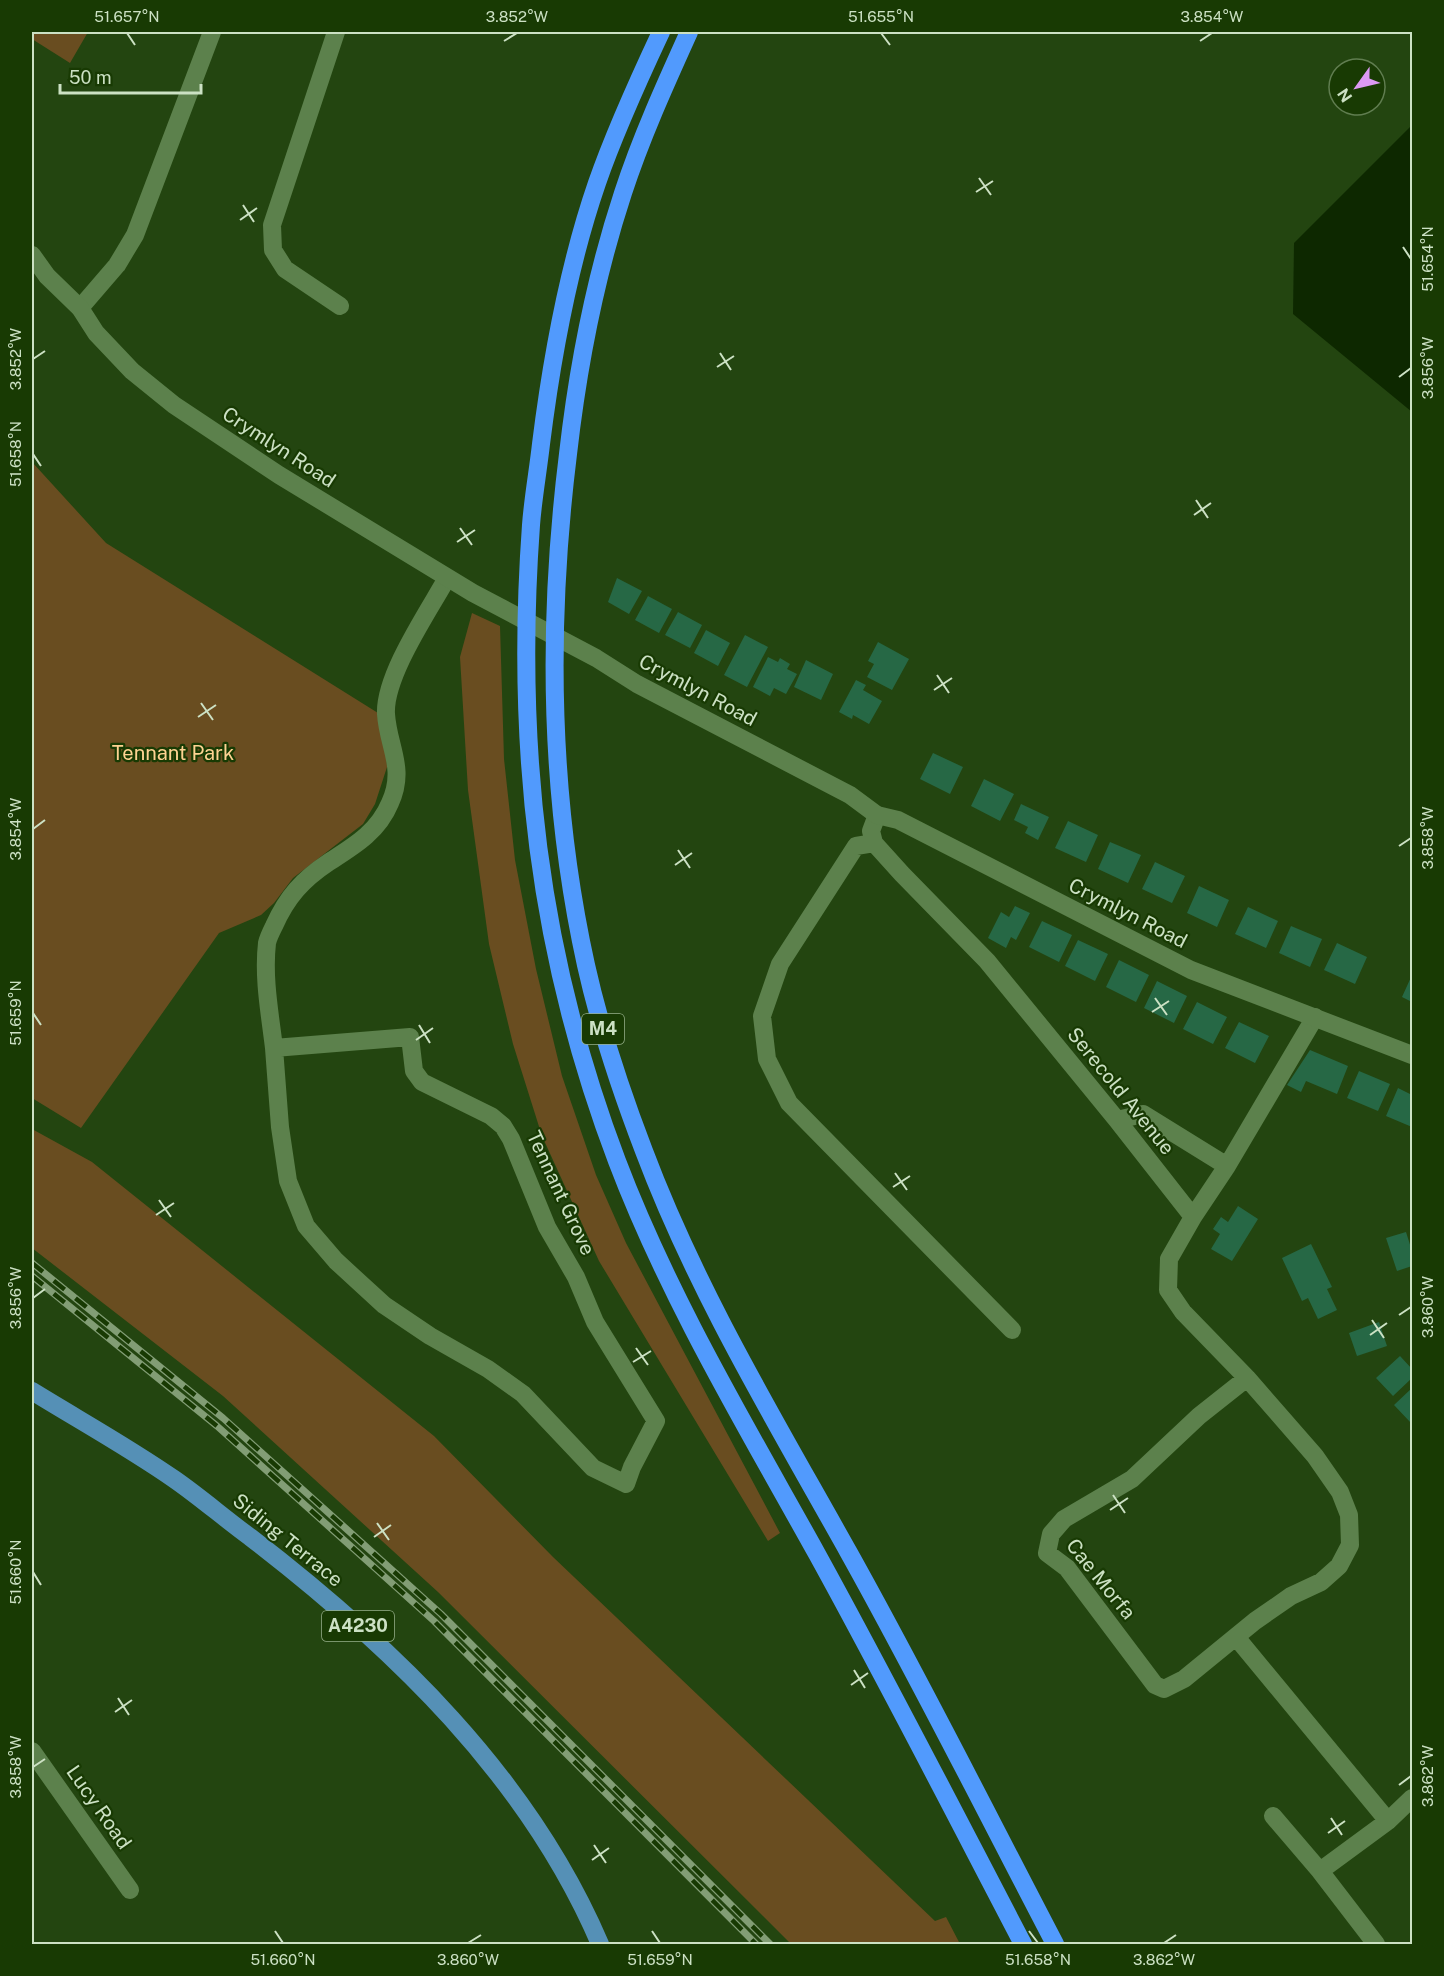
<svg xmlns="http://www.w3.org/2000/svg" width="1444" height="1976" viewBox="0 0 1444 1976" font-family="'Public Sans',sans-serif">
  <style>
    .green { fill: #694d20 }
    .water { fill: #0d2800 }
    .building { fill: #266845 }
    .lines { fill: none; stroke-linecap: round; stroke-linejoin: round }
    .street { stroke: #5c814c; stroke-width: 18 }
    .secondary { stroke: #5c814c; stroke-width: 18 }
    .primary { stroke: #5590b6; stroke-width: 18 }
    .highway { stroke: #519afd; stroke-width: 18 }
    .rail-casing { stroke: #829d75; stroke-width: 7 }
    .rail { stroke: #183a03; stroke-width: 4.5; stroke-dasharray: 14; stroke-linecap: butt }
    .ticks { fill: none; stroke: #cce1c4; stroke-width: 2 }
    .labels { text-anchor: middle; stroke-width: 4.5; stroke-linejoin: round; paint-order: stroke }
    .shield { fill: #183a03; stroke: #96af8a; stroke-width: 1.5 }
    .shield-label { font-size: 18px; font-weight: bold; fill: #cce1c4 }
    .street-label { font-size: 20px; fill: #cce1c4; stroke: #183a03 }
    .park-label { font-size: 20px; fill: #fed292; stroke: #183a03 }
    .neatline { fill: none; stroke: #cce1c4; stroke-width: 2 }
    .ticks-label { font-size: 15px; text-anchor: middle; fill: #cce1c4 }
  </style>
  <rect width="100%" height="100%" fill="#234510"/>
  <path class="green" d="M32,32H88L70,63L32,39Z
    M32,462L106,543L378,713L386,746L387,767L375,804L363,824L293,878L274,903L261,915L219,933L81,1128L32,1098Z
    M472,613L500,626L504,759L515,860L536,969L562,1076L596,1175L626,1243L780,1533L768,1541L599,1261L542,1136L513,1044L489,944L468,790L460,657Z
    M32,1129L92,1162L434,1436L553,1557L935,1921L946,1917L960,1944H791L438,1592L223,1396L32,1248Z"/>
  <path class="water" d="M1412,125V412L1293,314L1294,243Z"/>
  <path class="building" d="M617,578L642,591L629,614L608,602Z
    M648,596L672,609L659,633L635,620Z
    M678,612L702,625L690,648L665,635Z
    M706,630L730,643L718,666L694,653Z
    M745,635L768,647L747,687L724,675Z
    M878,642L909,659L892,690L867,677L874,664L868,661Z
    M768,657L778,662L780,658L790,664L787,669L797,674L786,694L774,688L770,696L753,687Z
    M806,660L833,674L821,700L794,687Z
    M856,680L866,685L863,690L882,701L869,724L853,715L852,719L839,712Z
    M933,753L963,767L950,794L920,779Z
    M984,779L1014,794L1000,821L971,806Z
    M1021,804L1049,817L1038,840L1025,833L1028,827L1014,820Z
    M1068,821L1098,835L1086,862L1055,848Z
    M1110,842L1141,855L1128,883L1098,869Z
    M1155,862L1185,876L1172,903L1142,889Z
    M1199,886L1229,900L1217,927L1187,913Z
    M1015,906L1030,913L1016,940L1011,937L1006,948L988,938L1001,912L1009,917Z
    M1248,907L1278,921L1266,948L1235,934Z
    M1042,921L1072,935L1059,962L1029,947Z
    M1291,926L1322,939L1310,967L1279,953Z
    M1078,940L1108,954L1095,981L1065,966Z
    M1337,943L1367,957L1355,984L1324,970Z
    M1119,960L1149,975L1136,1002L1106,987Z
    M1412,975V1002L1402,997Z
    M1157,981L1187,996L1174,1023L1144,1008Z
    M1197,1002L1227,1017L1213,1044L1183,1029Z
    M1239,1022L1269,1036L1255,1063L1225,1048Z
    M1310,1050L1348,1066L1337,1094L1306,1081L1301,1092L1287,1085Z
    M1359,1071L1390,1084L1378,1111L1347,1098Z
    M1398,1088L1412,1095V1127L1386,1116Z
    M1238,1206L1258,1219L1232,1261L1211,1249L1220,1234L1213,1229L1221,1217L1228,1222Z
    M1406,1232L1412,1251V1266L1397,1271L1386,1238Z
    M1311,1244L1332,1287L1327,1289L1337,1310L1318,1319L1308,1298L1302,1301L1282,1258Z
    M1379,1322L1387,1346L1357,1356L1349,1333Z
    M1400,1356L1412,1369V1378L1393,1396L1376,1378Z
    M1412,1388V1422L1411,1423L1394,1405Z"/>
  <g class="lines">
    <path class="street" d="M336,32L272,225L273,250L285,269L340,306
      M80,308L117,265L135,235L212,32
      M877,815L871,831L874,843L902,874L987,961L1117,1120L1193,1217L1227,1166L1315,1017
      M874,843L856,846L780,964L762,1016L767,1059L789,1103L1012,1330
      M410,1037L414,1071L422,1082L491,1116L503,1126L511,1139L547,1227L576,1277L595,1322L656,1421L632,1467L626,1484L593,1468L523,1394L488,1369L430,1336L384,1305L336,1261L306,1226L288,1181L280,1127L274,1048Z
      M274,1048C270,1014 263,978 267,943C268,938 271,932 274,926C287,897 302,880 329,862C354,846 378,832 390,803C406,768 388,747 386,714C384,676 428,612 447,578
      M1117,1120L1143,1114L1227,1166
      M1193,1217L1169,1259L1168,1290L1183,1312L1247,1378L1315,1456L1340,1492L1349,1515L1350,1545L1339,1566L1321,1582L1291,1596L1255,1621L1184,1679L1164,1689L1155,1685L1067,1568L1047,1553L1051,1534L1064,1519L1132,1479L1199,1416L1247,1378
      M1236,1637L1388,1821
      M32,1751L130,1890
      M1273,1816L1320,1871L1376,1944
      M1320,1871L1388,1821L1412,1798"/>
    <path class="secondary" d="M32,255L47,276L80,308L96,333L132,371L174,405L279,475L473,593L596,658L637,684L850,795L877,815L898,820L1191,970L1412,1055"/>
    <path class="primary" d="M32,1391C79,1420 128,1447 174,1479C200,1497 224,1518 250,1537C393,1647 528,1776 600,1944"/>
    <path class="highway" d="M661,32C638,81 615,131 597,183C568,267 552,356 541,444C538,471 533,498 531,525C515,746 538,953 617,1161C669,1298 746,1426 817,1554C888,1683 955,1814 1023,1944
      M689,32C665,85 641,138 623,193C595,278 578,366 568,454C547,624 549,797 586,965C600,1028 621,1091 644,1151C697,1292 776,1422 849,1553C921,1682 987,1814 1055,1944"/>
    <defs>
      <path id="rail" d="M32,1263L223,1418L441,1614L770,1944
        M32,1276L217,1426L434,1621L756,1944"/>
    </defs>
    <use href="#rail" class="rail-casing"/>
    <use href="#rail" class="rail"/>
  </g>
  <path class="ticks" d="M127,33L135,45M881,33L890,45M504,41L517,33M1200,41L1212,33M979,178L991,195M976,192L993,181M243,205L254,222M240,220L257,208M1403,247L1411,259M720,353L731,370M33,359L45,351M717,367L734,356M1399,377L1411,368M33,454L41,466M1196,500L1208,518M1194,515L1211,503M460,528L472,545M457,542L475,530M937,675L949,693M934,690L952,678M201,703L213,720M198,717L216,705M33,829L45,820M1399,846L1411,838M678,850L690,868M675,865L692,853M1155,998L1167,1015M1152,1012L1169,1001M33,1013L41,1025M419,1025L430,1043M416,1040L433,1028M895,1173L907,1190M893,1187L910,1176M159,1200L171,1217M156,1215L174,1203M33,1298L45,1289M1399,1315L1411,1307M1372,1320L1384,1338M1370,1335L1387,1323M636,1348L648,1365M633,1362L651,1351M1113,1495L1125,1513M1110,1510L1128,1498M377,1523L389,1540M374,1537L391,1525M33,1572L41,1585M854,1670L865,1688M851,1685L868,1673M118,1698L129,1715M115,1712L132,1700M33,1767L45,1759M1399,1785L1411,1776M1331,1818L1342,1835M1328,1833L1345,1821M594,1845L606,1863M592,1860L609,1848M275,1931L283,1943M652,1931L660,1943M1029,1931L1038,1943M468,1943L481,1935M1164,1943L1176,1935"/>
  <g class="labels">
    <g class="shield">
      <rect x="582" y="1014" width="42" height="30" rx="4.5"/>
      <rect x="322" y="1611" width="72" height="30" rx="4.5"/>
    </g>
    <g class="shield-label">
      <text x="603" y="1035">M4</text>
      <text x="358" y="1632">A4230</text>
    </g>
    <g class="street-label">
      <text transform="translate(279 447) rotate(33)" y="7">Crymlyn Road</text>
      <text transform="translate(698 690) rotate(28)" y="7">Crymlyn Road</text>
      <text transform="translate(1128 913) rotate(27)" y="7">Crymlyn Road</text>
      <text transform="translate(1121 1091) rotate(51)" y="7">Serecold Avenue</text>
      <text transform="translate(561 1193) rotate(65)" y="7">Tennant Grove</text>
      <text transform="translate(288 1540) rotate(39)" y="7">Siding Terrace</text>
      <text transform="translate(1101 1579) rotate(51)" y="7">Cae Morfa</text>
      <text transform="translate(99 1807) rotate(55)" y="7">Lucy Road</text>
    </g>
    <g class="park-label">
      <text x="173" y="760">Tennant Park</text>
    </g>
  </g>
  <rect width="1444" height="1976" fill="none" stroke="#183a03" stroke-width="66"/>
  <g transform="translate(1357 87) rotate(236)"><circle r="28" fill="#183a03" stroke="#607d50" stroke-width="1.5"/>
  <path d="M0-4.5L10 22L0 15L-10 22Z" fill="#dc99f4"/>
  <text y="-9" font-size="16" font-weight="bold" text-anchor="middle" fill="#cce1c4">N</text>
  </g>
  <path d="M60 84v9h141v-9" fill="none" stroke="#cce1c4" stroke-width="3"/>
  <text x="69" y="84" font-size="18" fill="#cce1c4" stroke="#183a03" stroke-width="4.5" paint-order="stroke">50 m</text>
  <rect x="33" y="33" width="1378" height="1910" class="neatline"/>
  <g class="ticks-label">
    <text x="127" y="22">51.657°N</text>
    <text x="517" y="22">3.852°W</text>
    <text x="881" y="22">51.655°N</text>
    <text x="1212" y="22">3.854°W</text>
    <text transform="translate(1428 259) rotate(-90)" y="5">51.654°N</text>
    <text transform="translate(16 359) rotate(-90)" y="5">3.852°W</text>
    <text transform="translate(1428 368) rotate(-90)" y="5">3.856°W</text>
    <text transform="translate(16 454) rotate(-90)" y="5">51.658°N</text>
    <text transform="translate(16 829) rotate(-90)" y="5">3.854°W</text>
    <text transform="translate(1428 838) rotate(-90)" y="5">3.858°W</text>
    <text transform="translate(16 1013) rotate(-90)" y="5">51.659°N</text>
    <text transform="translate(16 1298) rotate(-90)" y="5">3.856°W</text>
    <text transform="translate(1428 1307) rotate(-90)" y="5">3.860°W</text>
    <text transform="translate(16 1572) rotate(-90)" y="5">51.660°N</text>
    <text transform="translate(16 1767) rotate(-90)" y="5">3.858°W</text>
    <text transform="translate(1428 1776) rotate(-90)" y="5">3.862°W</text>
    <text x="283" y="1965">51.660°N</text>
    <text x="468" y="1965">3.860°W</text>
    <text x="660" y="1965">51.659°N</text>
    <text x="1038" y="1965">51.658°N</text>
    <text x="1164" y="1965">3.862°W</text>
  </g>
</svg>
